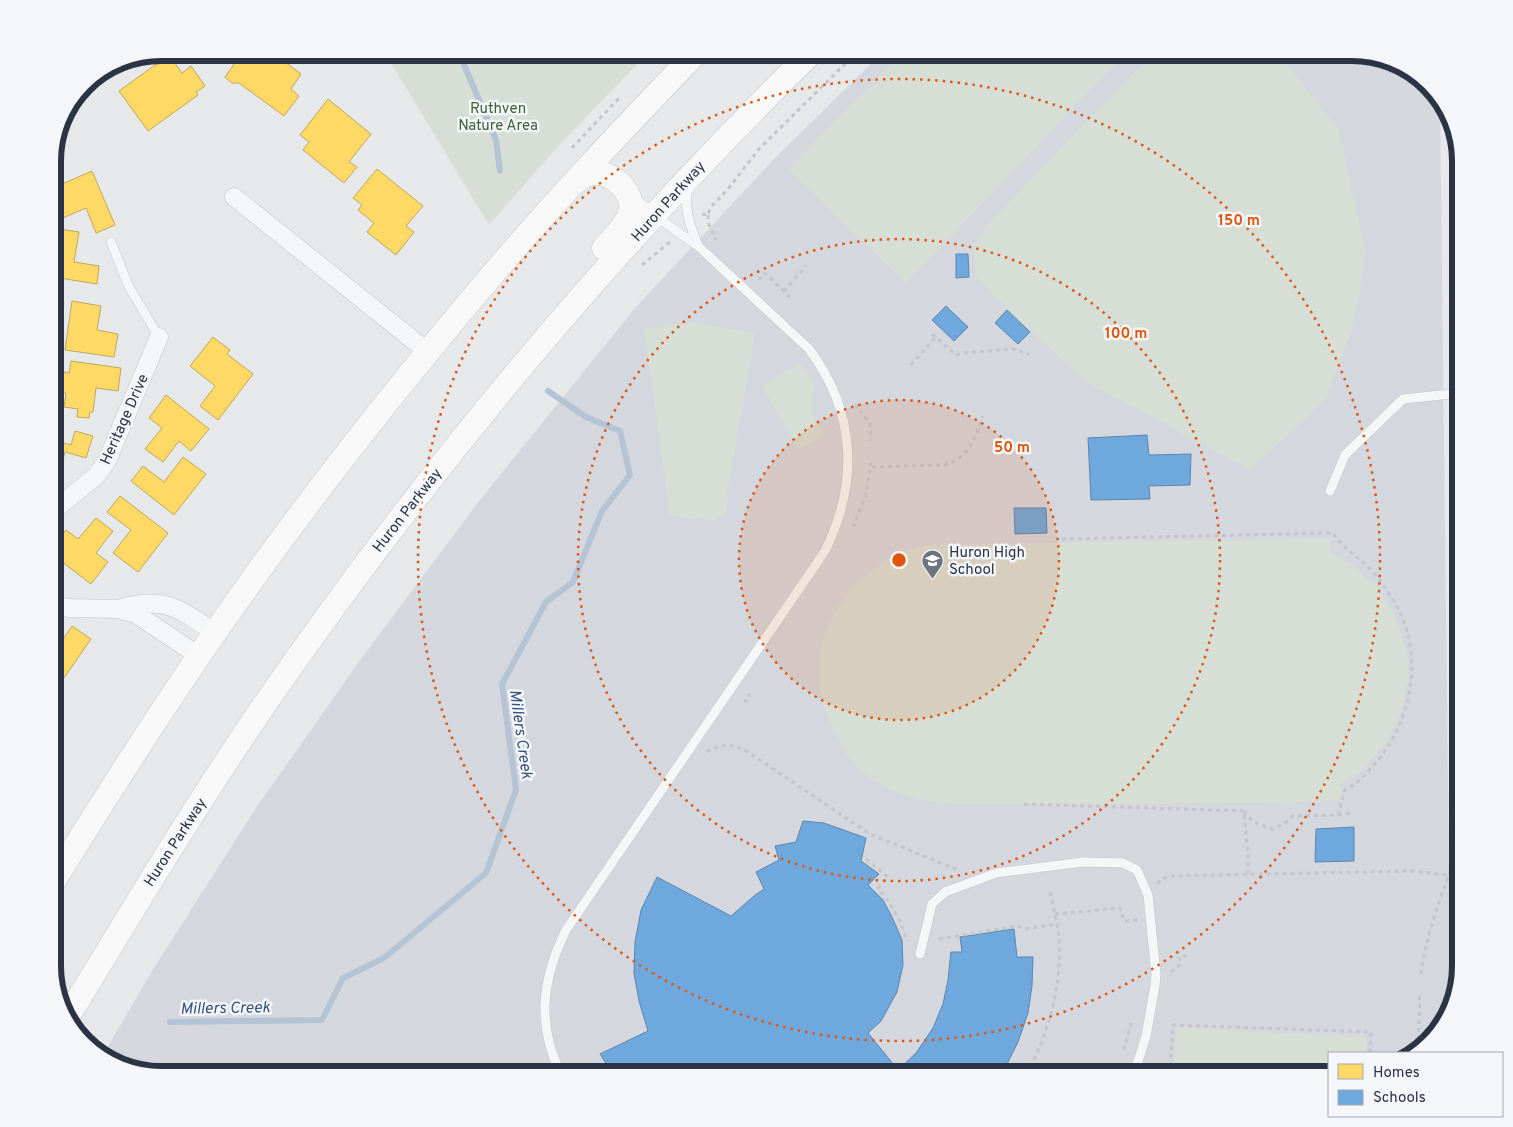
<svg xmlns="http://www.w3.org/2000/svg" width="1513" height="1127" viewBox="0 0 1513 1127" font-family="Overpass,sans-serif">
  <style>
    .built { fill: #d4d7dd }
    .green { fill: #d6ded6 }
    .homes { fill: #ffd966; stroke: #bfa85c }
    .schools { fill: #6fa8dc; stroke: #5b85af }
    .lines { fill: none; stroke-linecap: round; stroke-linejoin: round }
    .stream { stroke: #b4c4d5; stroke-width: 6 }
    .lane-casing { stroke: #c4c6c8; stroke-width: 10 }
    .street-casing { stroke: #c4c6c8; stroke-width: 19 }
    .secondary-casing { stroke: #c4c6c8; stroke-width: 25 }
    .path { stroke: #c5c6ca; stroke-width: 3; stroke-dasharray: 4 4; stroke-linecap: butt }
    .lane { stroke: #f5f6f7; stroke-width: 9 }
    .street { stroke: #f5f6f7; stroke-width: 18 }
    .secondary { stroke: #f8f8f8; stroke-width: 24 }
    .ring { fill: none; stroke: #df570f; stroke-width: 2.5; stroke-dasharray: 2.5 5 }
    .labels { text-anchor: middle; stroke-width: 5; stroke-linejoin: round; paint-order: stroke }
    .park-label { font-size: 15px; fill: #3f6138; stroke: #f4f6f9 }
    .street-label { font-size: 15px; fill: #2b3445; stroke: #f4f6f9 }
    .poi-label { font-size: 15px; fill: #2b3445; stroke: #f4f6f9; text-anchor: start }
    .water-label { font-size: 16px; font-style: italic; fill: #34527a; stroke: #f4f6f9 }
    .rim { fill: none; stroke: #2b3445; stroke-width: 6 }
    .centre { fill: #df570f; stroke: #f4f6f9; stroke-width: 2.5 }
    .ring-label { font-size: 15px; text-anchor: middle; font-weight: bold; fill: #df570f; stroke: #f4f6f9; stroke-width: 5; stroke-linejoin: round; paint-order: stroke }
  </style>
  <rect width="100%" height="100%" fill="#e6e8ea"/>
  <path class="built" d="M882,53H1352L1418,75L1440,102L1449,875V1000L1438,1032L1412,1053H1329V1074H161L103,1055L152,971L256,808L361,659L480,500L636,307L773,160Z"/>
  <path class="green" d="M385,53H648L561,143L489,225Z
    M901,53H1126L906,283L788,170Z
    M1153,53H1233L1284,60L1339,130L1366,254L1353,326L1326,399L1250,470L1085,381L996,298L975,275L974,243L998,213Z
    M693,322L755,333L727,496L726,514L714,521L670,516L644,329Z
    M799,363L814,382L812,412L824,434L799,450L762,386Z
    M1329,538L1331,553L1352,565L1376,586L1395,615L1405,645L1409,678L1401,711L1387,741L1362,770L1341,784L1339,801L1268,803L960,804C949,803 937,803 926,801C906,797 883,787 867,776C854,767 838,742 832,727C803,668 824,600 880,565C886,561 892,556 899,553C908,550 919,548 928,545Z
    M1176,1028L1367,1037L1366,1053H1329V1074H1174Z"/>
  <path class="homes" d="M242,53H273L301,74L291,89L299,96L284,116L239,83H232L225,77Z
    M169,55L182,73L191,66L205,86L196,92L198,95L148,131L119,91Z
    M328,99L371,134L349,162L357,167L344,183L303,150L309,142L300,135Z
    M377,169L423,206L406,226L414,232L396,255L367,232L374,223L358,210L362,205L353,198Z
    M92,171L115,225L96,233L86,208L56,221L53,214V188Z
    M53,228L79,232L74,262L99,266L97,284L53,277Z
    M72,301L101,306L97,330L118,334L114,357L65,350Z
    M213,337L230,350L227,354L253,374L218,420L200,406L215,386L190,366Z
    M71,361L121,368L118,391L96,388L93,412H90L89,418L77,417L78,409L64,407L66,393H61L64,372L69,373Z
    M166,395L209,429L191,451L179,441L163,462L145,449L162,428L149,418Z
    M75,431L93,436L86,458L65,452L57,482L53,481V440L71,445Z
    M183,457L206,474L174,515L131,481L143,466L164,482Z
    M120,496L168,533L138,572L113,553L131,530L107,512Z
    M96,518L113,531L96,553L108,562L91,584L53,555V547L66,530L78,539Z
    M72,626L91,639L64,678L53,670V639L60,644Z"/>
  <path class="schools" d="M956,254H968L969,277L956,278Z
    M946,306L968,327L954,341L932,320Z
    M1007,310L1030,332L1018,344L995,323Z
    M1147,435L1149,455L1191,454L1190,485L1149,486L1150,499L1091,500L1088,438Z
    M1014,508H1046L1047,533L1015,534Z
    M803,821L824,823L866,838L861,861L879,874L868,885L883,900L892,917L902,940L903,965L897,992L881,1021L868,1033L898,1070L916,1053L933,1028L943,1004L948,980L951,952H962L960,937L1014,929L1017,957H1033L1032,986L1028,1013L1018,1042L1002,1074H613L600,1054L648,1031L639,1001L634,973L635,942L641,910L657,877L731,916L754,896L764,889L756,872L779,860L775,846L796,842Z
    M1354,827V861L1315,862L1316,829Z"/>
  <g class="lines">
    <path class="stream" d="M459,53L496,140L500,171
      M170,1022L322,1020L343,978L384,958L486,873L516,790L502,684L546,602L573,582L602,511L630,475L620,431L586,417L548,391"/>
    <defs>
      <path id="lane" d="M689,186C682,207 691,227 698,246
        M111,242L129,287L159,337
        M1330,491L1345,455L1403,399L1460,393
        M920,954L932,904L945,892L996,873L1083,862L1123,863L1137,870L1148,895L1156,974L1155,986L1146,1036L1134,1074
        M561,1074C536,1024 542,979 566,930L825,551C859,482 856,412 809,349L698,246L668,225L635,198"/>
      <path id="street" d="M234,197L428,352
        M53,511L96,476L107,461L159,337
        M53,605L68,608L118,609
        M199,656L136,614L118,609C163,595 179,608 215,633"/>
      <path id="secondary" d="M575,182C580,179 586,174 592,173C612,171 636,193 630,213C626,226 613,238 604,248
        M53,882C105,798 158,715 214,634C297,514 388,398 482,287C550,206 623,129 696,53
        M67,1018C132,911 196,804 267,701C428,469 610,250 811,53"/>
    </defs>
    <use href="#lane" class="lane-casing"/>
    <use href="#street" class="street-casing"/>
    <use href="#secondary" class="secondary-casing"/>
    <path class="path" d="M572,148L621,96
      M702,214L708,215L710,208L728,189L759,149L856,53
      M708,215L709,224L716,240
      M642,265L670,242
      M759,280L765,273L791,298
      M784,291L806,266
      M932,334L956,355L962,353L1013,349L1029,354
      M911,365L936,337
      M1460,380L1459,362L1460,328
      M855,404L869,422L871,427L870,441
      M872,467L944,465C969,458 975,438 983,416
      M853,527L866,495L871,463
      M1062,539L1333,533C1344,549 1353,553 1366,565C1378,575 1388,592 1396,605C1425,656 1412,723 1373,766C1364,776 1357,784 1345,790L1338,815L1293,816L1285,823L1273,829C1261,825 1251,823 1244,811
      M744,701H748L750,690
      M707,752C721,743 731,744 745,750L870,834L960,871
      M1024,804L1244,811L1248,856V874
      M1338,815L1353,813
      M866,859L888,877L878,888C891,904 901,919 906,939H908
      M1158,884L1160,880L1169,876L1412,871L1449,875
      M1055,914L1120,908L1124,921L1137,920
      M939,939L1017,926L1025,929L1057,924
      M1171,972L1181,964L1179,957L1191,955
      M1421,974C1426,930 1445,887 1460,845
      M1418,1048L1420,993
      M1124,1050L1132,1020
      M1027,1074C1048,1033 1062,988 1059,940C1058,924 1053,907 1050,891
      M1170,1074L1173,1025L1371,1032L1370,1053"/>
    <use href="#lane" class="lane"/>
    <use href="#street" class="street"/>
    <use href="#secondary" class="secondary"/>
  </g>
  <circle cx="899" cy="560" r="160" fill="#df570f" fill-opacity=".12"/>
  <g class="ring">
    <circle cx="899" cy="560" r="160"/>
    <circle cx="899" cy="560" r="321"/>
    <circle cx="899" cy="560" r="481"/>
  </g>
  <defs>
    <symbol id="school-pin" viewBox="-11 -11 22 30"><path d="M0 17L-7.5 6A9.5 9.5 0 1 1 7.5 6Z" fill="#6c737f" stroke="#f4f6f9"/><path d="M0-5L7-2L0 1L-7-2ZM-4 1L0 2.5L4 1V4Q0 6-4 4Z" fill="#fff"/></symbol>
  </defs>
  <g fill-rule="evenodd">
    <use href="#school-pin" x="920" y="548" width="25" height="34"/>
  </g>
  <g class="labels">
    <g class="park-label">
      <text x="498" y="113">Ruthven<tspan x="498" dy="17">Nature Area</tspan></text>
    </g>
    <g class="street-label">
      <text transform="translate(668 201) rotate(-48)" y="5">Huron Parkway</text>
      <text transform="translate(124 419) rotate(-66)" y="5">Heritage Drive</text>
      <text transform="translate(407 510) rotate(-52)" y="5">Huron Parkway</text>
      <text transform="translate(175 842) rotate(-57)" y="5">Huron Parkway</text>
    </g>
    <g class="poi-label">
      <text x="949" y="557">Huron High<tspan x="949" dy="17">School</tspan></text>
    </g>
    <g class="water-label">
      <text transform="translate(522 734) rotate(82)" y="6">Millers Creek</text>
      <text transform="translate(225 1007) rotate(-1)" y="6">Millers Creek</text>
    </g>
  </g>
  <path d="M0 0H1513V1127H0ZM161 61H1352A100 100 0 0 1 1452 161V966A100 100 0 0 1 1352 1066H161A100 100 0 0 1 61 966V161A100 100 0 0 1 161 61Z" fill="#f4f6f9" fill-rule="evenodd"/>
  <path class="rim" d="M161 61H1352A100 100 0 0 1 1452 161V966A100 100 0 0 1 1352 1066H161A100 100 0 0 1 61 966V161A100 100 0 0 1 161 61Z"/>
  <circle cx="899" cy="560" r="8" class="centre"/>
  <g class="ring-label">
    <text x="1239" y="225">150 m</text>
    <text x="1126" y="338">100 m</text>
    <text x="1012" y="452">50 m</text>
  </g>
  <rect x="1328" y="1052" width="175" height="65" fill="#f4f6f9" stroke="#a4a8b1"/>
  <rect x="1338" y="1064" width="25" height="15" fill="#ffd966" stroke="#a4a8b1"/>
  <text x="1373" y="1077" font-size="15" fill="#2b3445">Homes</text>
  <rect x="1338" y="1090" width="25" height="15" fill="#6fa8dc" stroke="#a4a8b1"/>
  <text x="1373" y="1102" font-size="15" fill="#2b3445">Schools</text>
</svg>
